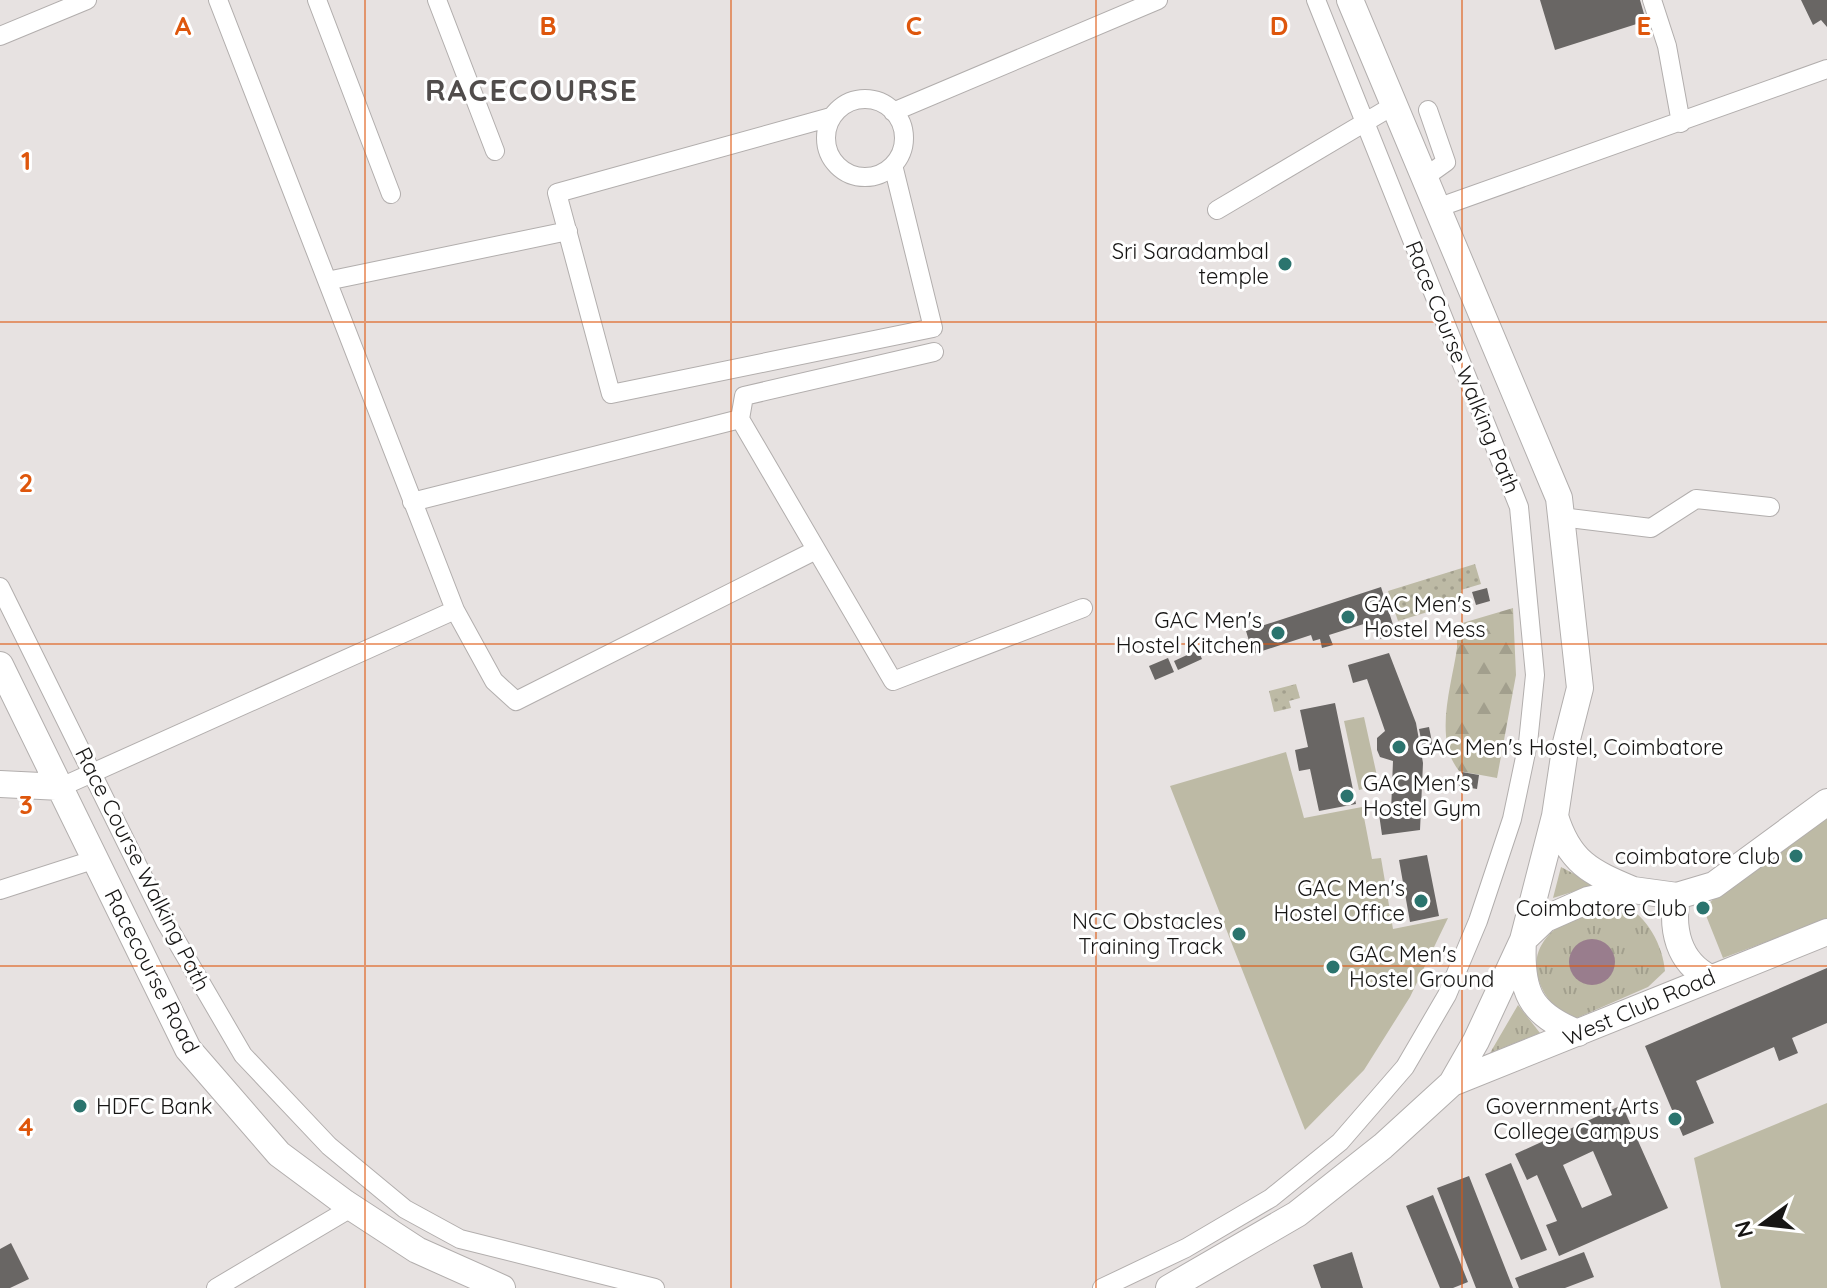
<svg xmlns="http://www.w3.org/2000/svg" width="1827" height="1288" viewBox="0 0 1827 1288" font-family="Quicksand,sans-serif">
  <style>
    .grass { fill: url(#grass-dots) }
    .forest { fill: url(#forest-firs) }
    .park { fill: url(#park-tufts) }
    .pitch { fill: #bdbaa5 }
    .water { fill: #997d8d }
    .building { fill: #696664; fill-rule: evenodd }
    .lines { fill: none; stroke-linecap: round; stroke-linejoin: round }
    .street-casing { stroke: #b2aead; stroke-width: 20 }
    .secondary-casing { stroke: #b2aead; stroke-width: 28 }
    .street { stroke: #fff; stroke-width: 18 }
    .secondary { stroke: #fff; stroke-width: 26 }
    .grid { fill: none; stroke: #de560c; stroke-width: 2; stroke-opacity: 0.55 }
    .poi-dot { fill: #2b746e; stroke: #fff; stroke-width: 3 }
    .labels { text-anchor: middle; stroke-width: 6; stroke-linejoin: round; paint-order: stroke }
    .poi-label { font-size: 22px; fill: #171615; stroke: #fff; text-anchor: end }
    .street-label { font-size: 22px; fill: #171615; stroke: #fff }
    .district-label { font-size: 30px; font-weight: bold; letter-spacing: 2px; fill: #504c4b; stroke: #fff }
    .grid-label { font-size: 26px; text-anchor: middle; font-weight: bold; fill: #de560c; stroke: #fff; stroke-width: 6; stroke-linejoin: round; paint-order: stroke }
  </style>
  <defs>
    <pattern id="grass-dots" width="8" height="8" patternUnits="userSpaceOnUse" patternTransform="scale(2)"><rect width="8" height="8" fill="#bdbaa5"/><path d="M2 2h.1M6 6h.1" fill="none" stroke="#a29f8d" stroke-width="1.8" stroke-linecap="round"/></pattern>
    <pattern id="forest-firs" width="22" height="20" patternUnits="userSpaceOnUse" patternTransform="scale(2)"><rect width="22" height="20" fill="#bdbaa5"/><path d="M5 1l3.5 6h-7zM16 11l3.5 6h-7z" fill="#a29f8d"/></pattern>
    <pattern id="park-tufts" width="24" height="20" patternUnits="userSpaceOnUse" patternTransform="scale(2)"><rect width="24" height="20" fill="#bdbaa5"/><path d="M3 7l-1-3M5 7V3M7 7l1-3M15 17l-1-3M17 17v-4M19 17l1-3" fill="none" stroke="#a29f8d"/></pattern>
  </defs>
  <rect width="100%" height="100%" fill="#e7e2e1"/>
  <path class="grass" d="M1475,564L1481,584L1461,590L1464,601L1398,621L1388,591Z
    M1296,684L1300,698L1289,701L1291,708L1274,712L1269,691Z"/>
  <path class="forest" d="M1513,608L1516,675L1497,778L1459,771C1433,738 1452,685 1457,648V637L1449,627Z"/>
  <path class="park" d="M1561,867L1595,885L1553,898Z
    M1623,905C1647,915 1663,946 1665,971L1648,987L1570,1021C1525,986 1522,939 1579,915C1592,909 1609,908 1623,905Z
    M1518,1005L1540,1033L1490,1053Z"/>
  <path class="pitch" d="M1364,717L1379,785L1359,790L1344,721Z
    M1286,752L1304,818L1362,807L1372,859L1381,858L1393,929L1448,918L1410,997L1364,1070L1305,1130L1170,786Z
    M1827,804V919L1723,958L1703,908Z
    M1827,1103V1288H1721L1694,1158Z"/>
  <path class="water" d="M1569 962a23 23 0 1 1 46 0a23 23 0 1 1-46 0Z"/>
  <path class="building" d="M1540,0H1640L1646,21L1555,50Z
    M1801,0H1827V27L1821,20L1813,25Z
    M1381,587L1396,634L1376,640L1370,622L1329,635L1333,645L1322,648L1320,639L1313,641L1311,635L1253,654L1246,631Z
    M1487,588L1490,601L1476,605L1472,592Z
    M1198,650L1202,659L1178,670L1174,661Z
    M1389,653L1416,723L1423,763L1420,830L1382,835L1379,814L1391,812L1393,761L1380,757L1377,750V738L1385,731L1367,679L1353,683L1348,665Z
    M1168,658L1174,672L1155,680L1149,666Z
    M1335,703L1356,804L1319,811L1310,769L1299,771L1295,750L1308,747L1300,710Z
    M1429,727L1434,752L1424,754L1419,729Z
    M1462,772L1479,775L1477,789L1459,786Z
    M1427,855L1439,916L1410,922L1399,860Z
    M1827,968V1023L1792,1038L1798,1053L1779,1061L1774,1047L1696,1081L1714,1123L1683,1136L1645,1046Z
    M1622,1105L1668,1208L1559,1256L1546,1225L1557,1221L1537,1175L1527,1180L1515,1154ZM1593,1151L1612,1195L1582,1208L1563,1165Z
    M1511,1163L1547,1250L1521,1260L1485,1174Z
    M1469,1176L1513,1288H1476L1437,1188Z
    M1433,1195L1468,1282L1453,1288H1440L1406,1206Z
    M11,1243L29,1279L10,1288H0V1249Z
    M1352,1252L1363,1288H1321L1313,1265Z
    M1584,1252L1594,1277L1565,1288H1519L1515,1278Z"/>
  <g class="lines">
    <defs>
      <path id="street" d="M317,0L391,194
        M437,0L495,151
        M1652,0L1667,46L1681,123
        M0,36L87,0
        M826 138a39 39 0 1 1 78 0a39 39 0 1 1-78 0Z
        M893,112L1158,0
        M831,117L557,193L611,394L933,328L893,165
        M1425,177L1446,162L1428,110
        M1437,208L1827,69
        M1217,210L1396,104
        M327,281L568,231
        M934,352L744,396L740,419L893,681L1083,608
        M412,502L740,419
        M1561,517L1651,528L1696,499L1770,507
        M0,587L166,923L243,1055L329,1146L405,1209L460,1239L655,1288
        M455,610L494,681L516,701L816,550
        M61,787L455,610L218,0
        M0,890L96,859
        M216,1288L351,1208
        M1102,1288L1186,1248L1271,1198L1340,1142L1405,1067L1447,995L1478,921L1512,819L1528,743L1535,675L1519,507L1316,0"/>
      <path id="secondary" d="M0,665L188,1049L279,1154L345,1203L417,1250L502,1288
        M0,784L61,787
        M1555,816C1569,862 1590,872 1633,890
        M1677,896C1671,929 1678,962 1710,978
        M1578,1033C1530,1014 1520,992 1523,940L1545,919L1588,900L1633,890L1677,896L1714,885L1827,802
        M1452,1083L1827,932
        M1169,1288L1297,1214L1383,1146L1452,1083L1476,1041L1523,940L1555,816L1566,743L1580,688L1559,498L1350,0"/>
    </defs>
    <use href="#street" class="street-casing"/>
    <use href="#secondary" class="secondary-casing"/>
    <use href="#street" class="street"/>
    <use href="#secondary" class="secondary"/>
  </g>
  <path class="grid" d="M365,0V1288M731,0V1288M1096,0V1288M1462,0V1288M0,322H1827M0,644H1827M0,966H1827"/>
  <g class="poi-dot">
    <circle cx="1285" cy="264" r="8"/>
    <circle cx="1348" cy="617" r="8"/>
    <circle cx="1278" cy="633" r="8"/>
    <circle cx="1399" cy="747" r="8"/>
    <circle cx="1347" cy="796" r="8"/>
    <circle cx="1796" cy="856" r="8"/>
    <circle cx="1421" cy="901" r="8"/>
    <circle cx="1703" cy="908" r="8"/>
    <circle cx="1239" cy="934" r="8"/>
    <circle cx="1333" cy="967" r="8"/>
    <circle cx="80" cy="1106" r="8"/>
    <circle cx="1675" cy="1119" r="8"/>
  </g>
  <g class="labels">
    <g class="poi-label">
      <text x="1269" y="259">Sri Saradambal<tspan x="1269" dy="25">temple</tspan></text>
      <text x="1364" y="612" text-anchor="start">GAC Men's<tspan x="1364" dy="25">Hostel Mess</tspan></text>
      <text x="1262" y="628">GAC Men's<tspan x="1262" dy="25">Hostel Kitchen</tspan></text>
      <text x="1415" y="755" text-anchor="start">GAC Men's Hostel, Coimbatore</text>
      <text x="1363" y="791" text-anchor="start">GAC Men's<tspan x="1363" dy="25">Hostel Gym</tspan></text>
      <text x="1780" y="864">coimbatore club</text>
      <text x="1405" y="896">GAC Men's<tspan x="1405" dy="25">Hostel Office</tspan></text>
      <text x="1687" y="916">Coimbatore Club</text>
      <text x="1223" y="929">NCC Obstacles<tspan x="1223" dy="25">Training Track</tspan></text>
      <text x="1349" y="962" text-anchor="start">GAC Men's<tspan x="1349" dy="25">Hostel Ground</tspan></text>
      <text x="96" y="1114" text-anchor="start">HDFC Bank</text>
      <text x="1659" y="1114">Government Arts<tspan x="1659" dy="25">College Campus</tspan></text>
    </g>
    <g class="street-label">
      <text transform="translate(1463 367) rotate(68)" y="8">Race Course Walking Path</text>
      <text transform="translate(143 869) rotate(63)" y="8">Race Course Walking Path</text>
      <text transform="translate(152 971) rotate(63)" y="8">Racecourse Road</text>
      <text transform="translate(1639 1007) rotate(-23)" y="8">West Club Road</text>
    </g>
    <g class="district-label">
      <text x="532" y="101">RACECOURSE</text>
    </g>
  </g>
  <g class="grid-label">
    <text x="183" y="35">A</text>
    <text x="548" y="35">B</text>
    <text x="914" y="35">C</text>
    <text x="1279" y="35">D</text>
    <text x="1644" y="35">E</text>
    <text x="26" y="170">1</text>
    <text x="26" y="492">2</text>
    <text x="26" y="814">3</text>
    <text x="26" y="1136">4</text>
  </g>
  <g transform="translate(1763 1224) rotate(255)" stroke="#ffffff" stroke-width="6" paint-order="stroke">
  <path d="M0-6L14 30L0 20L-14 30Z" fill="#171615"/>
  <text y="-12" font-size="22" font-weight="bold" text-anchor="middle" fill="#171615">N</text>
  </g>
</svg>
